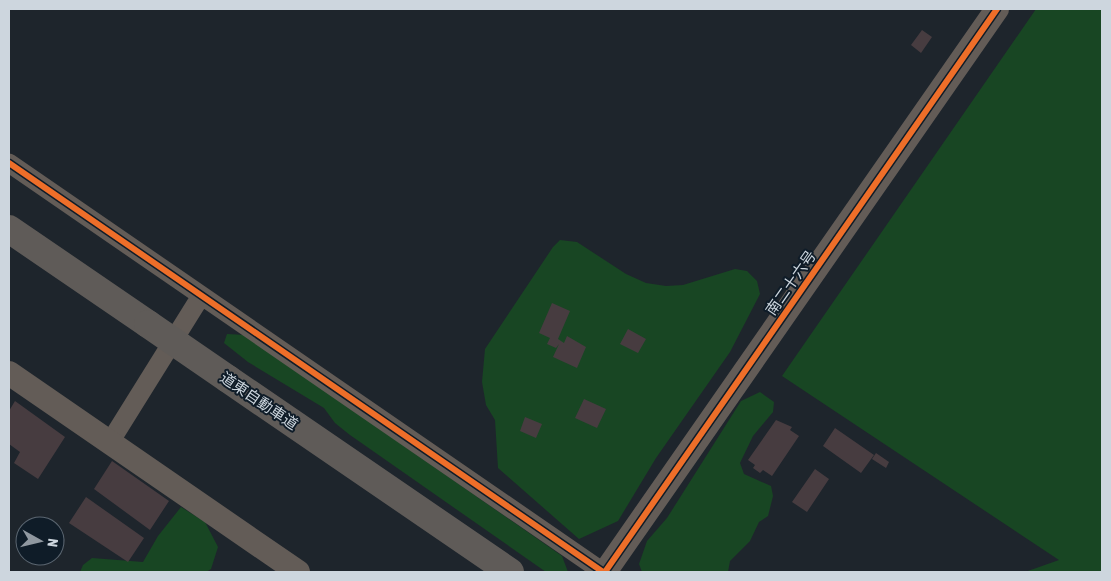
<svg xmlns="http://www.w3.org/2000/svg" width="1111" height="581" viewBox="0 0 1111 581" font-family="'Asap Condensed','Noto Sans JP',sans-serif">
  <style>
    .green { fill: #184623 }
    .building { fill: #473c40 }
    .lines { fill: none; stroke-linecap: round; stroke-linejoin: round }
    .minor { stroke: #635c57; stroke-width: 19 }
    .tertiary { stroke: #635c57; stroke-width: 24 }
    .motorway { stroke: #5f5b58; stroke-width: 28 }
    .motorway-bridge { stroke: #5f5b58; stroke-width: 28 }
    .cycleway-casing { stroke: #0f1c28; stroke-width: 9 }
    .cycleway { stroke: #ee6e29; stroke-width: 6 }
    .labels { text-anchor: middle; stroke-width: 4; stroke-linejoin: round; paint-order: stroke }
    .street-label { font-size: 15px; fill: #cdd6de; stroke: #0f1c28 }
  </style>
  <rect width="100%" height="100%" fill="#1e252c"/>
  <path class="green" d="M1036,9H1102V572H1025L1059,560L782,376Z
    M560,240L577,242L626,274L646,283L666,286L683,285L735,269L747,271L757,281L760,294L730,352L656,458L618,521L579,539L498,468L495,420L486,405L482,382L485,349L553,247Z
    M227,334L245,335L562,556L568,572H546L350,435L335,423L324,408L248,362L224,343Z
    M760,392L774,402L773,412L753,436L740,463L744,474L771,486L773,496L768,516L759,522L750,541L730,561L728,572H642L639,564L647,541L667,518L741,401Z
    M181,507L205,522L218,547L211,569L206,572H80L83,565L92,558L143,562L158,536Z"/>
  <path class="building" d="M922,30L932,37L921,53L911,45Z
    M552,303L570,311L558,339L564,343L567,336L586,347L577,368L553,357L559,344L556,348L547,344L550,338L539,333Z
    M628,329L646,339L638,353L620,344Z
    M584,399L606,409L597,428L575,418Z
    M15,401L65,437L38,479L14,463L20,452L9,444V411Z
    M525,417L542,424L536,438L520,431Z
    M776,420L792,427L790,430L799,436L772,476L763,470L760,473L753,468L755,465L748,460Z
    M835,428L874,455L861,473L823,446Z
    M876,453L889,462L886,468L872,459Z
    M112,461L169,501L150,530L94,489Z
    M815,469L829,479L807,512L792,502Z
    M86,497L144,538L128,562L69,523Z"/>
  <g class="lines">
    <path class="minor" d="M9,163L603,572
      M110,442L201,296"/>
    <path class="tertiary" d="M9,373L298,572
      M605,572L997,9"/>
    <path class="motorway" d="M9,229L148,324
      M228,379L510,572"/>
    <path class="motorway-bridge" d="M148,324L228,379"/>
    <defs>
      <path id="cycleway" d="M9,163L603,572
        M605,572L997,9"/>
    </defs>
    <use href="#cycleway" class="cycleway-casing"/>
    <use href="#cycleway" class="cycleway"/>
  </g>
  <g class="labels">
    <g class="street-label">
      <text transform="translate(791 283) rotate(-55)" y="5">南二十六号</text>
      <text transform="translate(259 401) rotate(34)" y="5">道東自動車道</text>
    </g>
  </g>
  <rect width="1111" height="581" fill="none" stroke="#cdd6de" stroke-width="20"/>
  <g transform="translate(40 541) rotate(98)"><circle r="24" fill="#0f1c28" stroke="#5b6671"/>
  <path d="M0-4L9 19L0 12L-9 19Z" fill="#9098a0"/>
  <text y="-8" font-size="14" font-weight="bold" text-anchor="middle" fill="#cdd6de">N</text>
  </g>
</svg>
